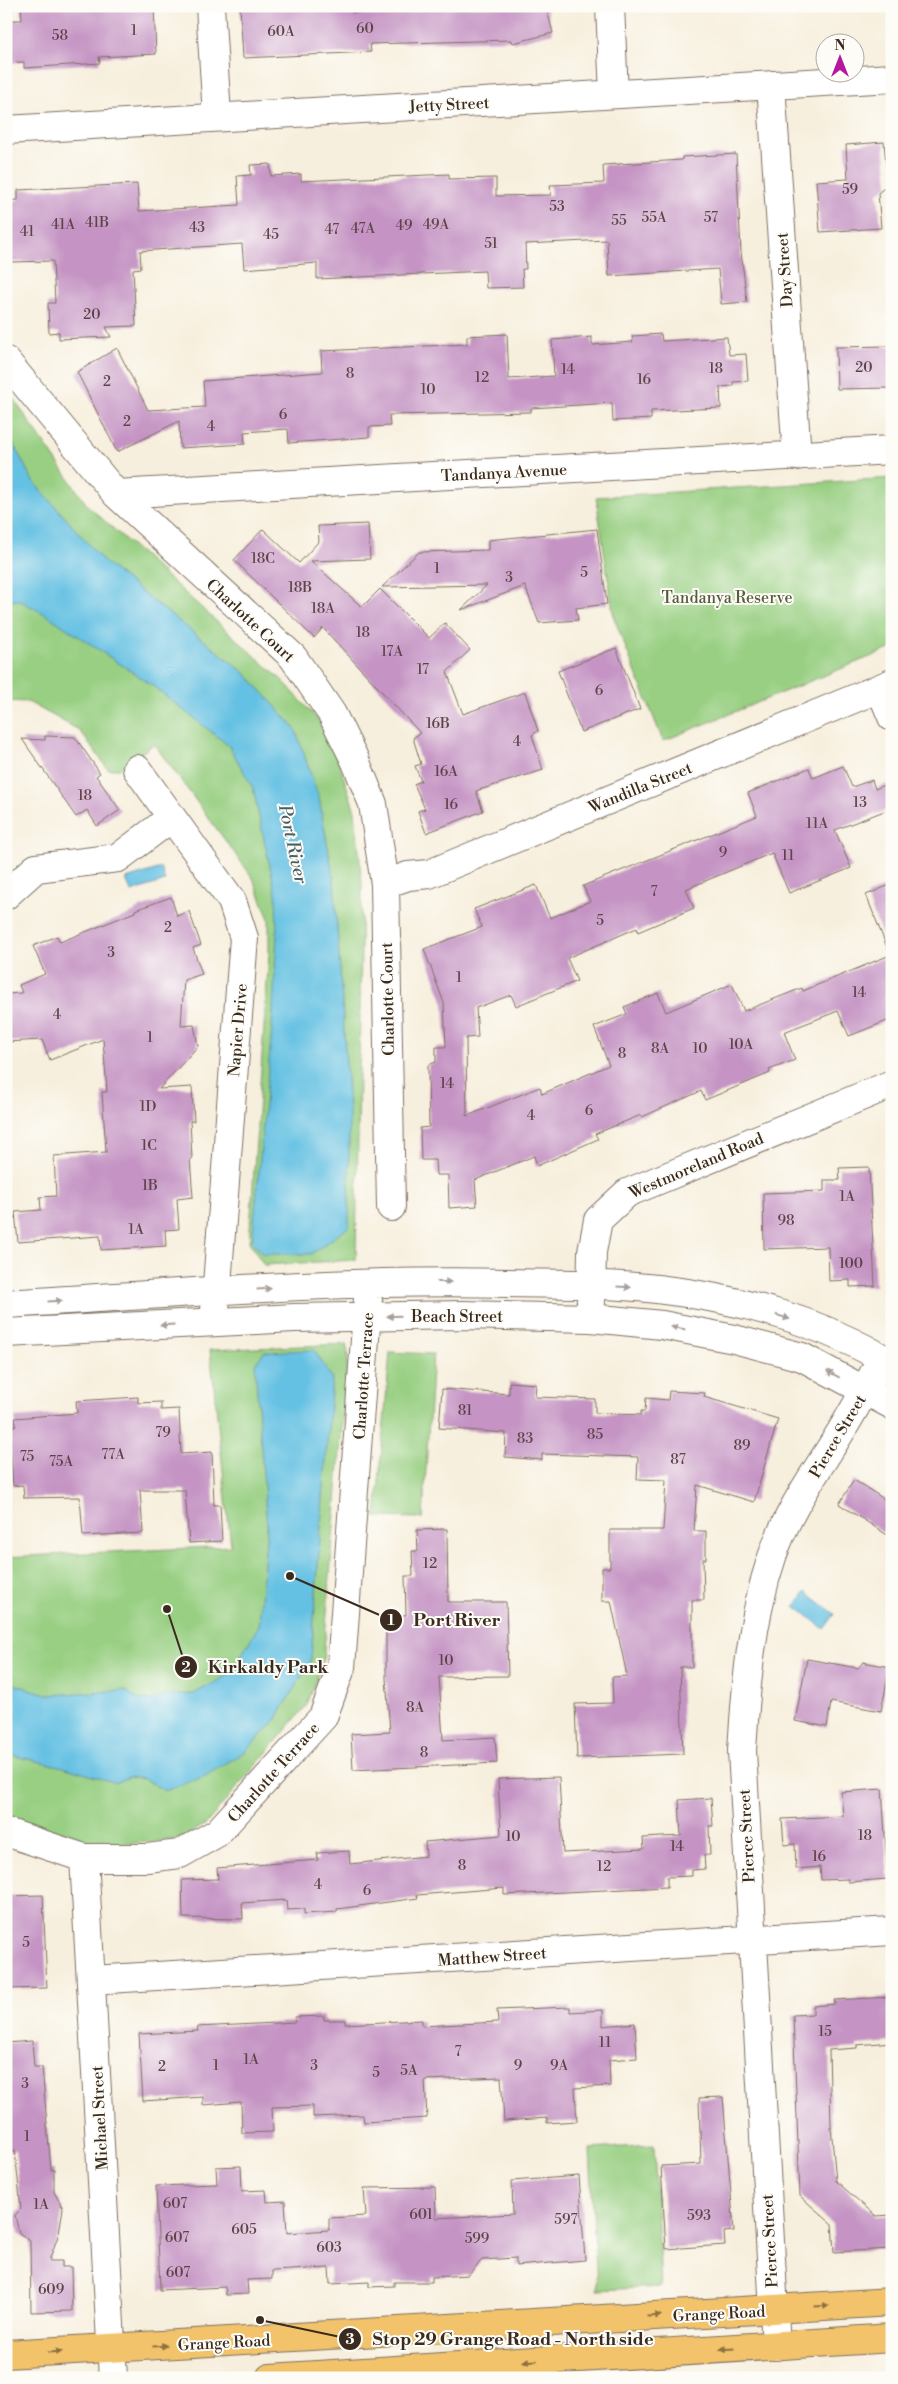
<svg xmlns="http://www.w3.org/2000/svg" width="898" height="2384" viewBox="0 0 898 2384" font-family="'Libre Bodoni',serif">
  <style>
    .green { fill: #98cf82; stroke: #6a7c50 }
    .water { fill: #65c1e3; stroke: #507680 }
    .building { fill: #c594c4 }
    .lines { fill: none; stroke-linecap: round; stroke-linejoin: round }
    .minor-casing { stroke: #7d6f61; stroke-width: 30 }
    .major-casing { stroke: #7d6f61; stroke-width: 30 }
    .minor { stroke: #fff; stroke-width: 28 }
    .major { stroke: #f2c36a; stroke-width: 28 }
    .oneway { fill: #a79f9a }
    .oneway2 { fill: #8d6f40 }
    .labels { text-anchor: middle; stroke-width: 4; stroke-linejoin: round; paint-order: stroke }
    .number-label { font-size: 14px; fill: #5e4448 }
    .street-label { font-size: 16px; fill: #3b2a1e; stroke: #fdfcf7 }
    .park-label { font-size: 16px; fill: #575c3c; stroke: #fdfcf7 }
    .water-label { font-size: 18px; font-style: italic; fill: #4a5f63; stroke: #fdfcf7 }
    .leader { fill: none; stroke: #3b2a1e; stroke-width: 2 }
    .callout-dot { fill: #3b2a1e; stroke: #fdfcf7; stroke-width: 2 }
    .mark-label { font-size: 15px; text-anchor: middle; font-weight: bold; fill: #fff }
    .callout-label { font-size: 18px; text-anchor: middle; font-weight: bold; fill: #3b2a1e; stroke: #fdfcf7; stroke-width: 4; stroke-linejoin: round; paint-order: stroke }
  </style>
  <rect width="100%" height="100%" fill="#fdfcf7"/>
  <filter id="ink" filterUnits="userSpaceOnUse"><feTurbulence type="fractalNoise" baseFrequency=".02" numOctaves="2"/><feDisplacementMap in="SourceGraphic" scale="10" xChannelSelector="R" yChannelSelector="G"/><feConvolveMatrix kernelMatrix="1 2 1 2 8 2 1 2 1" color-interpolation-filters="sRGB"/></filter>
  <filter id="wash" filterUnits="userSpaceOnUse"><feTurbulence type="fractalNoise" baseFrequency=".0096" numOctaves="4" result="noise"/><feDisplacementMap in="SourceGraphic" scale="20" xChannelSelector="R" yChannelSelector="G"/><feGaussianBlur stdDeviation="1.12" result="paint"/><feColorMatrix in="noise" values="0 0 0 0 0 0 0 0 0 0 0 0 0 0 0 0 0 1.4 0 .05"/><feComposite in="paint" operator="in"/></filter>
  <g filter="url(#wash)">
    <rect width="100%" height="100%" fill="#f7efdd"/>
    <path class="green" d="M6,388L87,505L284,682L328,731L355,811L362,883L356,1260L264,1265L249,1242L269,954V919L253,878L154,744L119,769H108L79,730L28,702L6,701Z
      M892,478V648L663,741L614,618L596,497Z
      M346,1344L348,1353L323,1662L307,1705L206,1824L180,1839L135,1843L89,1842L6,1815V1557L231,1546L210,1350Z
      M390,1352L433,1354L423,1518L376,1517Z
      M654,2145L661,2287L597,2290L590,2149Z"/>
    <path class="water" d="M6,429L32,480L105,563L245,673L295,728L319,798L334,881L349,1108V1227L311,1254H263L252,1242L272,1029L277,932L276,895L253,788L229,746L153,686L45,614L19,600L6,601Z
      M161,868L165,881L131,892L126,879Z
      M314,1350L332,1378L311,1660L276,1720L245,1752L205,1776L165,1791L144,1779L129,1777L116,1783L63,1767L6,1754V1682L50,1695L125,1690L139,1700H153L168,1695L194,1694L231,1673L259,1625L267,1527L255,1364L264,1352Z
      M806,1592L835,1614L824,1629L795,1606Z"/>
    <g id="blocks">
      <path class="building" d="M21,6H154L156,54L99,57L100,63L24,68V62L6,63V20H22Z
        M266,6H352V13L427,9V6H546L553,33L513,43L512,40L370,44L371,52L243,58L240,8Z
        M884,142L888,185L878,193L881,228L820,232L816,181L848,179L846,145Z
        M736,154L741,252L747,302L721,304L718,269L609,276L607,240L525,244L526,269H522L523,287L486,288L485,271L317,279V263L244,269L242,244L140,251L141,268L133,269L136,326L106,327L111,337L59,339V332L49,333L48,303H55L53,261L10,262L7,201L18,200V190L137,184L139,211L239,205L237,176L251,175L250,165L270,164L271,176L301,174V181L449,174V179L496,178V196L551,195L550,185L604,183L603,165L682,160V157Z
        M507,334L509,379L554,376L552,340L592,337V345L633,342L632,336L661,334L662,341L727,337L729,355L746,354L748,381L733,382V386L720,387L721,408L651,411V419L613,421L612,403L531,408V412L389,415L390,426L369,427V437L289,443L288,429L244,432L245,444L180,448L179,421L117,452L77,372L117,348L148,410L205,407L203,381L322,372L321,351L467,344V336Z
        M892,346V388L837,389L836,347Z
        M368,524L370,559L311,561L362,607L380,589L429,638L445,623L470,650L447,672L463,714L525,692L538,731L532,735L543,770L476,791L483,811L426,833L418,811L425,809L414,784L421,781L415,766L421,764L413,738L420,733L323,628L314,638L234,560L263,529L299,563L319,541L318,526Z
        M597,529L607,604L576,608L578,620L539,623L525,586L461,610L487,585L382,587L419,552L488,550V540Z
        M616,648L640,709L581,732L558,671Z
        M45,736L75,737L100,773L96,776L120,810L97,826L87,810L76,817L22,739L45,740Z
        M843,766L852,787L872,780L875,789L887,784L892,795V808L835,830L851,868L789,893L772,853L686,889L694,908L638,932L637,928L567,958L577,981L516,1006L511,995L476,1008L478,1037L466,1038L467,1116L540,1087L542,1094L609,1065L594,1027L627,1014L624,1007L658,993L666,1012L732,984L744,1011L802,988L803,991L890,955L866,895L892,884V1019L849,1036L838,1011L784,1032L795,1060L769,1070L770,1073L705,1100L701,1091L642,1117L641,1115L595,1134L598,1139L537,1166L534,1156L475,1180L477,1206L449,1208L448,1175H436L435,1160H421L420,1128L429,1127L428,1065L436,1062V1047H446L444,1003L424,949L482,927L474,909L536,885L550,918L590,901L583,886L757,816L748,793L809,768L813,778Z
        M171,897L177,916L189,911L201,945L193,948L202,974L184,980L181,1026L194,1025L198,1046L159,1089L192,1087L194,1121H190L192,1159H190L193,1197L177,1199L179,1229L165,1230L166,1246L101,1250L100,1236L18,1242L15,1212L41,1210L40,1197L56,1196L54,1156L106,1152L102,1092H107L103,1039L50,1060L42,1040L6,1042V994L22,993L19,985L45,974L33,946L57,936L60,942L135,912V910Z
        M869,1167L875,1286L850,1287V1280L829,1281L828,1247L764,1249L763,1193L824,1191V1180H840L839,1168Z
        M509,1382L536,1384L535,1397L595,1399V1413L641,1415V1411H645L646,1398L668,1400L669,1391L705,1393L704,1397L778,1419L754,1502L697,1485L694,1531H706V1559H703L704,1600H692V1667H680L683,1754L577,1758L575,1704L613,1703L612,1677L627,1676L611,1601H602V1568H610V1530H663L666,1480L637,1479L638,1457L542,1454V1460L505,1457L506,1433L439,1428L442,1389L509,1394Z
        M138,1397V1403L161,1402V1410L179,1409L181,1454L212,1452L214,1505H220L222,1541L189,1543L185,1490H140L143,1533L83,1536L80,1497L24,1498L23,1485L13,1486L9,1427L16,1426L15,1418L77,1413L76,1401Z
        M854,1480L892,1504V1538L839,1504Z
        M447,1529L448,1602H506L508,1676L439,1677L443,1740L495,1737L497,1763L353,1770L351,1734L390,1732L386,1678V1615H406L405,1576H413L412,1551H418L417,1530Z
        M807,1659L858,1668L863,1662L890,1667L881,1711L831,1702L827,1727L795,1721Z
        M559,1777L563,1853L644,1849L643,1838L681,1836L679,1800L711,1798L713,1826H709L710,1855H704L705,1869L692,1870V1876L667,1877V1887L504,1895V1888L417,1895L418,1898L337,1909V1912L304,1914V1909L287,1910L286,1900L242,1903L243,1919L183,1918L182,1880L218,1879L217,1868L318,1860L317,1853L349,1851L350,1864L426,1856L425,1842L501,1835L498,1779Z
        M882,1789L888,1879L848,1882V1879L821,1880L820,1867L796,1869L795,1844L784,1845L782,1819L843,1816L841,1792Z
        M43,1895L47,1988L6,1989V1896Z
        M892,1997V2042L857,2045V2048L829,2050L831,2126L836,2181L876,2216L892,2215V2249L834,2252L832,2224L800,2196L793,2015L813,2014V2006L835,2004L834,2000Z
        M570,2007V2012L603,2010V2026L635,2023L637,2058L609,2060L610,2086L575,2088L577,2121L547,2123V2118L504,2121L501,2077L425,2080L427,2118L364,2122L363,2115L313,2117V2106L272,2107L273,2132L242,2133L241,2102L203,2105V2097L143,2101L139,2034L198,2031L197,2027L295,2022V2017L324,2016V2020H345V2024L422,2020V2026L498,2022L497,2010Z
        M32,2041L34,2067H42L51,2170H54V2192L63,2208L59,2233L49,2261H62V2267H71L72,2311L31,2312L30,2241L19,2233L15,2215L21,2209L15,2150L6,2151V2043Z
        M723,2097L734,2231L724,2232L725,2245L666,2249L661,2166L701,2164L699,2098Z
        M241,2166L242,2191L266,2190L267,2202L285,2201L287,2233L329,2230V2218L366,2216L364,2188L435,2187L436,2218L513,2214L512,2181L579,2176L585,2260L516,2266V2258L482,2260L468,2275L432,2277V2282H394V2286L369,2287V2282L330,2284L329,2268L272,2271V2279L247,2280L248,2294L226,2295L225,2287L160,2290L156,2186L217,2184L216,2167Z"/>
    </g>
  </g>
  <g filter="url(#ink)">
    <use href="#blocks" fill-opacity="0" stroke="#7d6f61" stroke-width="1"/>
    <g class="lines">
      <defs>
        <path id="minor" d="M210,6L217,116
          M610,6L614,94
          M771,85L797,456
          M6,130L892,78
          M6,361L116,494L293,657L332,714L355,760L373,804L385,884L391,1207
          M116,494L892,450
          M880,688L892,717
          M137,769L232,901L244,938L215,1310
          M385,884L408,876L429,874L892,683
          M6,895L36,868L118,858L171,818
          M591,1302L592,1252L598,1220L627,1193L892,1084
          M6,1304C173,1294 340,1279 507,1283C557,1284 607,1283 657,1289C737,1298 822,1321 892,1364
          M6,1333L294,1318L462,1315L591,1318L662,1325L734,1339L802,1357L892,1405
          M6,1832L84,1858H147L180,1854L217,1833L323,1717L341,1668L368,1298
          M84,1858L113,2378
          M92,1980L892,1931
          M776,2346L742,1751C746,1685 751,1619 772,1557C789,1506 823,1463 849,1418C861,1398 871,1378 882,1358"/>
        <path id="major" d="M6,2354L892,2302
          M270,2378L892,2338"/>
      </defs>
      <use href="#minor" class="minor-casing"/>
      <use href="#major" class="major-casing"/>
      <use href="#minor" class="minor"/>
      <use href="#major" class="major"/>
    </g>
    <defs><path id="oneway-solid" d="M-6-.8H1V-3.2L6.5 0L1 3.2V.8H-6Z" transform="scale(1.25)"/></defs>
    <g class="oneway">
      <use href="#oneway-solid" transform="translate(444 1282)"/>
      <use href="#oneway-solid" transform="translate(624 1287) rotate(3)"/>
      <use href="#oneway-solid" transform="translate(264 1289) rotate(-3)"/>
      <use href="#oneway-solid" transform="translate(55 1301) rotate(-3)"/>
      <use href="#oneway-solid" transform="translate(394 1316) rotate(179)"/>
      <use href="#oneway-solid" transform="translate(783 1317) rotate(17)"/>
      <use href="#oneway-solid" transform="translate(167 1325) rotate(177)"/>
      <use href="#oneway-solid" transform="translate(678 1328) rotate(-169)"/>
      <use href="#oneway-solid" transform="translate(833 1374) rotate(-152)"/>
    </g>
    <g class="oneway2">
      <use href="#oneway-solid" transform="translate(822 2306) rotate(-4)"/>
      <use href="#oneway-solid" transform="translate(654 2316) rotate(-3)"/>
      <use href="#oneway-solid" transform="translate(160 2346) rotate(-3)"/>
      <use href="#oneway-solid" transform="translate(727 2349) rotate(176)"/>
      <use href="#oneway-solid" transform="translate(55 2352) rotate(-3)"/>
      <use href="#oneway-solid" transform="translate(530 2361) rotate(176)"/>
    </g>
  </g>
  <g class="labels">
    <g class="number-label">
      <text x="365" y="33">60</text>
      <text x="134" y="35">1</text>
      <text x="281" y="36">60A</text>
      <text x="60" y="40">58</text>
      <text x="850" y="194">59</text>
      <text x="557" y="211">53</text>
      <text x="654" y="222">55A</text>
      <text x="711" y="222">57</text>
      <text x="619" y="225">55</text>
      <text x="97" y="227">41B</text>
      <text x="63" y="229">41A</text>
      <text x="436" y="229">49A</text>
      <text x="404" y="230">49</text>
      <text x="197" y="232">43</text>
      <text x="363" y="233">47A</text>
      <text x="332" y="234">47</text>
      <text x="27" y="236">41</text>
      <text x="271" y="239">45</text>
      <text x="491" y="248">51</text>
      <text x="92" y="319">20</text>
      <text x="864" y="372">20</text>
      <text x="716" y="373">18</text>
      <text x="568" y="374">14</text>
      <text x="350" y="378">8</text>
      <text x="482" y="382">12</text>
      <text x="644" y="384">16</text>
      <text x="107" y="386">2</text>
      <text x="428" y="394">10</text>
      <text x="283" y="419">6</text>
      <text x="127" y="426">2</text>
      <text x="211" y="431">4</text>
      <text x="263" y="563">18C</text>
      <text x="437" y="573">1</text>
      <text x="584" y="577">5</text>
      <text x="509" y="582">3</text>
      <text x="300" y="592">18B</text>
      <text x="323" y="613">18A</text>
      <text x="363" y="637">18</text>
      <text x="392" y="656">17A</text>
      <text x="423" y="674">17</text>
      <text x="599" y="695">6</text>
      <text x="438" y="728">16B</text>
      <text x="517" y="746">4</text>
      <text x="446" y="776">16A</text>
      <text x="85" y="800">18</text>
      <text x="860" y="807">13</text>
      <text x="451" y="809">16</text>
      <text x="817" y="828">11A</text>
      <text x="723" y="857">9</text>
      <text x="788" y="860">11</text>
      <text x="654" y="896">7</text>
      <text x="600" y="925">5</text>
      <text x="168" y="932">2</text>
      <text x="111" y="957">3</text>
      <text x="459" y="982">1</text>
      <text x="859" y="997">14</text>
      <text x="57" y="1019">4</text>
      <text x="150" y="1042">1</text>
      <text x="741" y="1049">10A</text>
      <text x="660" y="1053">8A</text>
      <text x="700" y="1053">10</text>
      <text x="622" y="1058">8</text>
      <text x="447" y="1088">14</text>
      <text x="148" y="1111">1D</text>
      <text x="589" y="1115">6</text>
      <text x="531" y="1120">4</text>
      <text x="149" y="1150">1C</text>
      <text x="150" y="1190">1B</text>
      <text x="847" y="1201">1A</text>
      <text x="786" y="1225">98</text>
      <text x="136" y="1234">1A</text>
      <text x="851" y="1268">100</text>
      <text x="465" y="1415">81</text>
      <text x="163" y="1437">79</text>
      <text x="595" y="1439">85</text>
      <text x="525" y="1443">83</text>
      <text x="742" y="1450">89</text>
      <text x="113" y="1459">77A</text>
      <text x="27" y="1461">75</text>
      <text x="678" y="1464">87</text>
      <text x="61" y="1466">75A</text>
      <text x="430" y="1568">12</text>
      <text x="446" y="1665">10</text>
      <text x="415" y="1712">8A</text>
      <text x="424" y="1757">8</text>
      <text x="865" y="1840">18</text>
      <text x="513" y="1841">10</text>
      <text x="677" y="1851">14</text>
      <text x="819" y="1861">16</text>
      <text x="462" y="1870">8</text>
      <text x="604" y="1871">12</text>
      <text x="318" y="1889">4</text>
      <text x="367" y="1895">6</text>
      <text x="26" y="1947">5</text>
      <text x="825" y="2036">15</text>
      <text x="605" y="2047">11</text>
      <text x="458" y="2056">7</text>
      <text x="251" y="2064">1A</text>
      <text x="216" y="2070">1</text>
      <text x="314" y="2070">3</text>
      <text x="518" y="2070">9</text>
      <text x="559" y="2070">9A</text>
      <text x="162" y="2071">2</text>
      <text x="409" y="2075">5A</text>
      <text x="376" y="2077">5</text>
      <text x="25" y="2088">3</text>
      <text x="27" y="2141">1</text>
      <text x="175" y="2208">607</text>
      <text x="41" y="2209">1A</text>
      <text x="421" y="2219">601</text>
      <text x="699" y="2220">593</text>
      <text x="566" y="2224">597</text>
      <text x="244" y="2234">605</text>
      <text x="177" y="2242">607</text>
      <text x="477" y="2243">599</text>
      <text x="329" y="2252">603</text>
      <text x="178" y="2277">607</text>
      <text x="51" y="2294">609</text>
    </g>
    <g class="street-label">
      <text transform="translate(449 104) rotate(-3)" y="6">Jetty Street</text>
      <text transform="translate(784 270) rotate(-94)" y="6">Day Street</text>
      <text transform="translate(504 472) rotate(-3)" y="6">Tandanya Avenue</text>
      <text transform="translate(251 620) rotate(43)" y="6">Charlotte Court</text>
      <text transform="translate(640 787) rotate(-22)" y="6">Wandilla Street</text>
      <text transform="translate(387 999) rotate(-91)" y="6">Charlotte Court</text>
      <text transform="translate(237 1030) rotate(-85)" y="6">Napier Drive</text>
      <text transform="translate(696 1165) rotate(-23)" y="6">Westmoreland Road</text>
      <text x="457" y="1322">Beach Street</text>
      <text transform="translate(363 1376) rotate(-86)" y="6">Charlotte Terrace</text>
      <text transform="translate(837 1436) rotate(-59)" y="6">Pierce Street</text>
      <text transform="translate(273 1772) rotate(-48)" y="6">Charlotte Terrace</text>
      <text transform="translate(746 1836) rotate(-93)" y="6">Pierce Street</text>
      <text transform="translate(492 1956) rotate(-4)" y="6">Matthew Street</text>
      <text transform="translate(99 2118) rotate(-93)" y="6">Michael Street</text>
      <text transform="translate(769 2241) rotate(-93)" y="6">Pierce Street</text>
      <text transform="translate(719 2313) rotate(-3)" y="6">Grange Road</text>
      <text transform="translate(224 2342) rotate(-3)" y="6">Grange Road</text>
    </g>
    <g class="park-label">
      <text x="727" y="603">Tandanya Reserve</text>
    </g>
    <g class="water-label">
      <text transform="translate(293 844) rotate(78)" y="6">Port River</text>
    </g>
  </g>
  <path class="leader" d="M290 1576L391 1620M167 1609L186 1667M260 2320L350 2339"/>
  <g class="callout-dot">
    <circle cx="290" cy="1576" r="5"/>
    <circle cx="167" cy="1609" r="5"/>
    <circle cx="260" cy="2320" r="5"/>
    <circle cx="391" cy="1620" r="12"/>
    <circle cx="186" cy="1667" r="12"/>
    <circle cx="350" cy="2339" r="12"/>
  </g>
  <g class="mark-label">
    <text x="391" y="1625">1</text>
    <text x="186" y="1672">2</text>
    <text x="350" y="2344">3</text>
  </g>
  <g class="callout-label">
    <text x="457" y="1626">Port River</text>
    <text x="268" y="1673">Kirkaldy Park</text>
    <text x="513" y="2345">Stop 29 Grange Road - North side</text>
  </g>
  <rect width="898" height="2384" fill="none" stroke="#fdfcf7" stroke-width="25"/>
  <g transform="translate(840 58)"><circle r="24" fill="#fdfcf7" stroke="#afa8a0"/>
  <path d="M0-4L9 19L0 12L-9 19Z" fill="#b5179e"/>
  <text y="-8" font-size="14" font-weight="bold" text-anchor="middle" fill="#3b2a1e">N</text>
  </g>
</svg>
